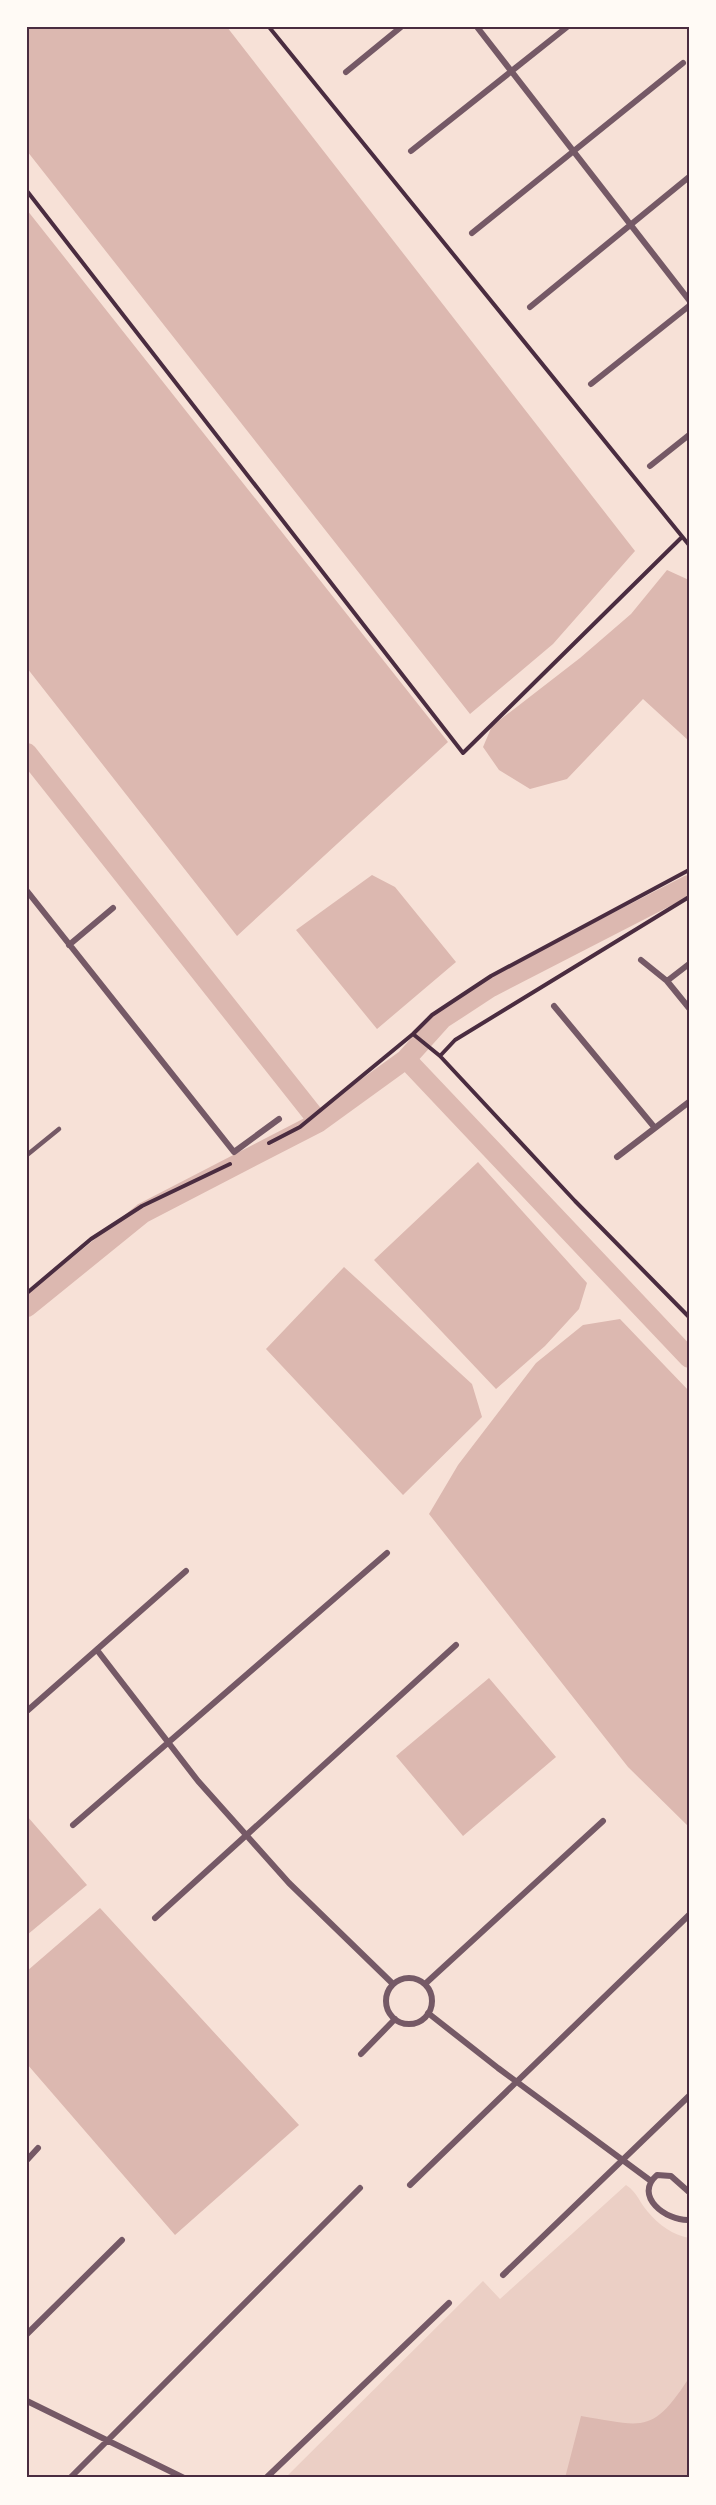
<svg xmlns="http://www.w3.org/2000/svg" width="716" height="2505" viewBox="0 0 716 2505" font-family="Montserrat,sans-serif">
  <style>
    .green { fill: #ebcfc5 }
    .water { fill: #dcb8b0 }
    .lines { fill: none; stroke-linecap: round; stroke-linejoin: round }
    .canal { stroke: #dcb8b0; stroke-width: 20 }
    .path { stroke: #4a2c40; stroke-width: 4 }
    .service { stroke: #755966; stroke-width: 4.5 }
    .minor { stroke: #755966; stroke-width: 6 }
    .neatline { fill: none; stroke: #4a2c40; stroke-width: 2 }
  </style>
  <rect width="100%" height="100%" fill="#f7e1d7"/>
  <path class="green" d="M626,2185C638,2193 639,2202 648,2212C659,2225 673,2235 689,2238V2478H285L483,2281L500,2299Z"/>
  <path class="water" d="M27,27H227L635,551L553,644L470,714L27,151Z
    M27,210L448,742L237,936L27,668Z
    M667,570L689,580V741L643,699L567,779L530,789L499,770L483,747L492,726L580,658L631,614Z
    M372,875L395,887L456,962L377,1029L296,930Z
    M478,1162L587,1283L579,1309L545,1346L496,1389L374,1260Z
    M344,1267L472,1384L482,1417L403,1495L266,1349Z
    M620,1319L689,1391V1827L628,1767L429,1514L458,1465L536,1363L583,1325Z
    M489,1678L556,1757L463,1836L396,1756Z
    M27,1816L87,1885L27,1935Z
    M100,1908L299,2125L175,2235L27,2064V1971Z
    M689,2378V2478H565L581,2416C643,2426 652,2435 689,2378Z"/>
  <g class="lines">
    <path class="canal" d="M27,753L319,1122
      M406,1059L689,1358
      M27,1307L143,1213L319,1122L406,1059L442,1019L491,987L689,885"/>
    <path class="path" d="M269,27L689,545
      M27,191L463,753L682,537
      M413,1034L440,1056L455,1040L689,897
      M440,1056L575,1201L689,1317
      M269,1143L300,1127L413,1034L432,1015L491,976L689,870
      M27,1293L91,1239L142,1206L230,1164"/>
    <path class="service" d="M27,1155L59,1129"/>
    <path class="minor" d="M477,27L689,300
      M346,72L401,27
      M411,151L567,27
      M472,233L683,63
      M530,307L689,177
      M591,384L689,306
      M650,466L689,435
      M27,891L234,1152L279,1119
      M69,945L113,908
      M641,960L667,981L689,1008
      M667,981L689,964
      M554,1006L655,1128
      M617,1157L689,1102
      M97,1650L198,1781L289,1883L393,1984
      M27,1711L186,1571
      M73,1825L387,1553
      M155,1918L456,1645
      M386 2001a23 23 0 1 1 46 0a23 23 0 1 1-46 0Z
      M425,1984L603,1821
      M428,2013L498,2068L651,2181
      M361,2054L395,2019
      M27,2160L38,2148
      M410,2185L689,1915
      M689,2192L671,2176L657,2175C633,2196 666,2221 689,2220
      M503,2275L689,2096
      M27,2334L122,2240
      M27,2401L184,2478
      M70,2478L360,2188
      M266,2478L449,2303"/>
  </g>
  <rect width="716" height="2505" fill="none" stroke="#fffaf5" stroke-width="57"/>
  <rect x="28" y="28" width="660" height="2448" class="neatline"/>
</svg>
